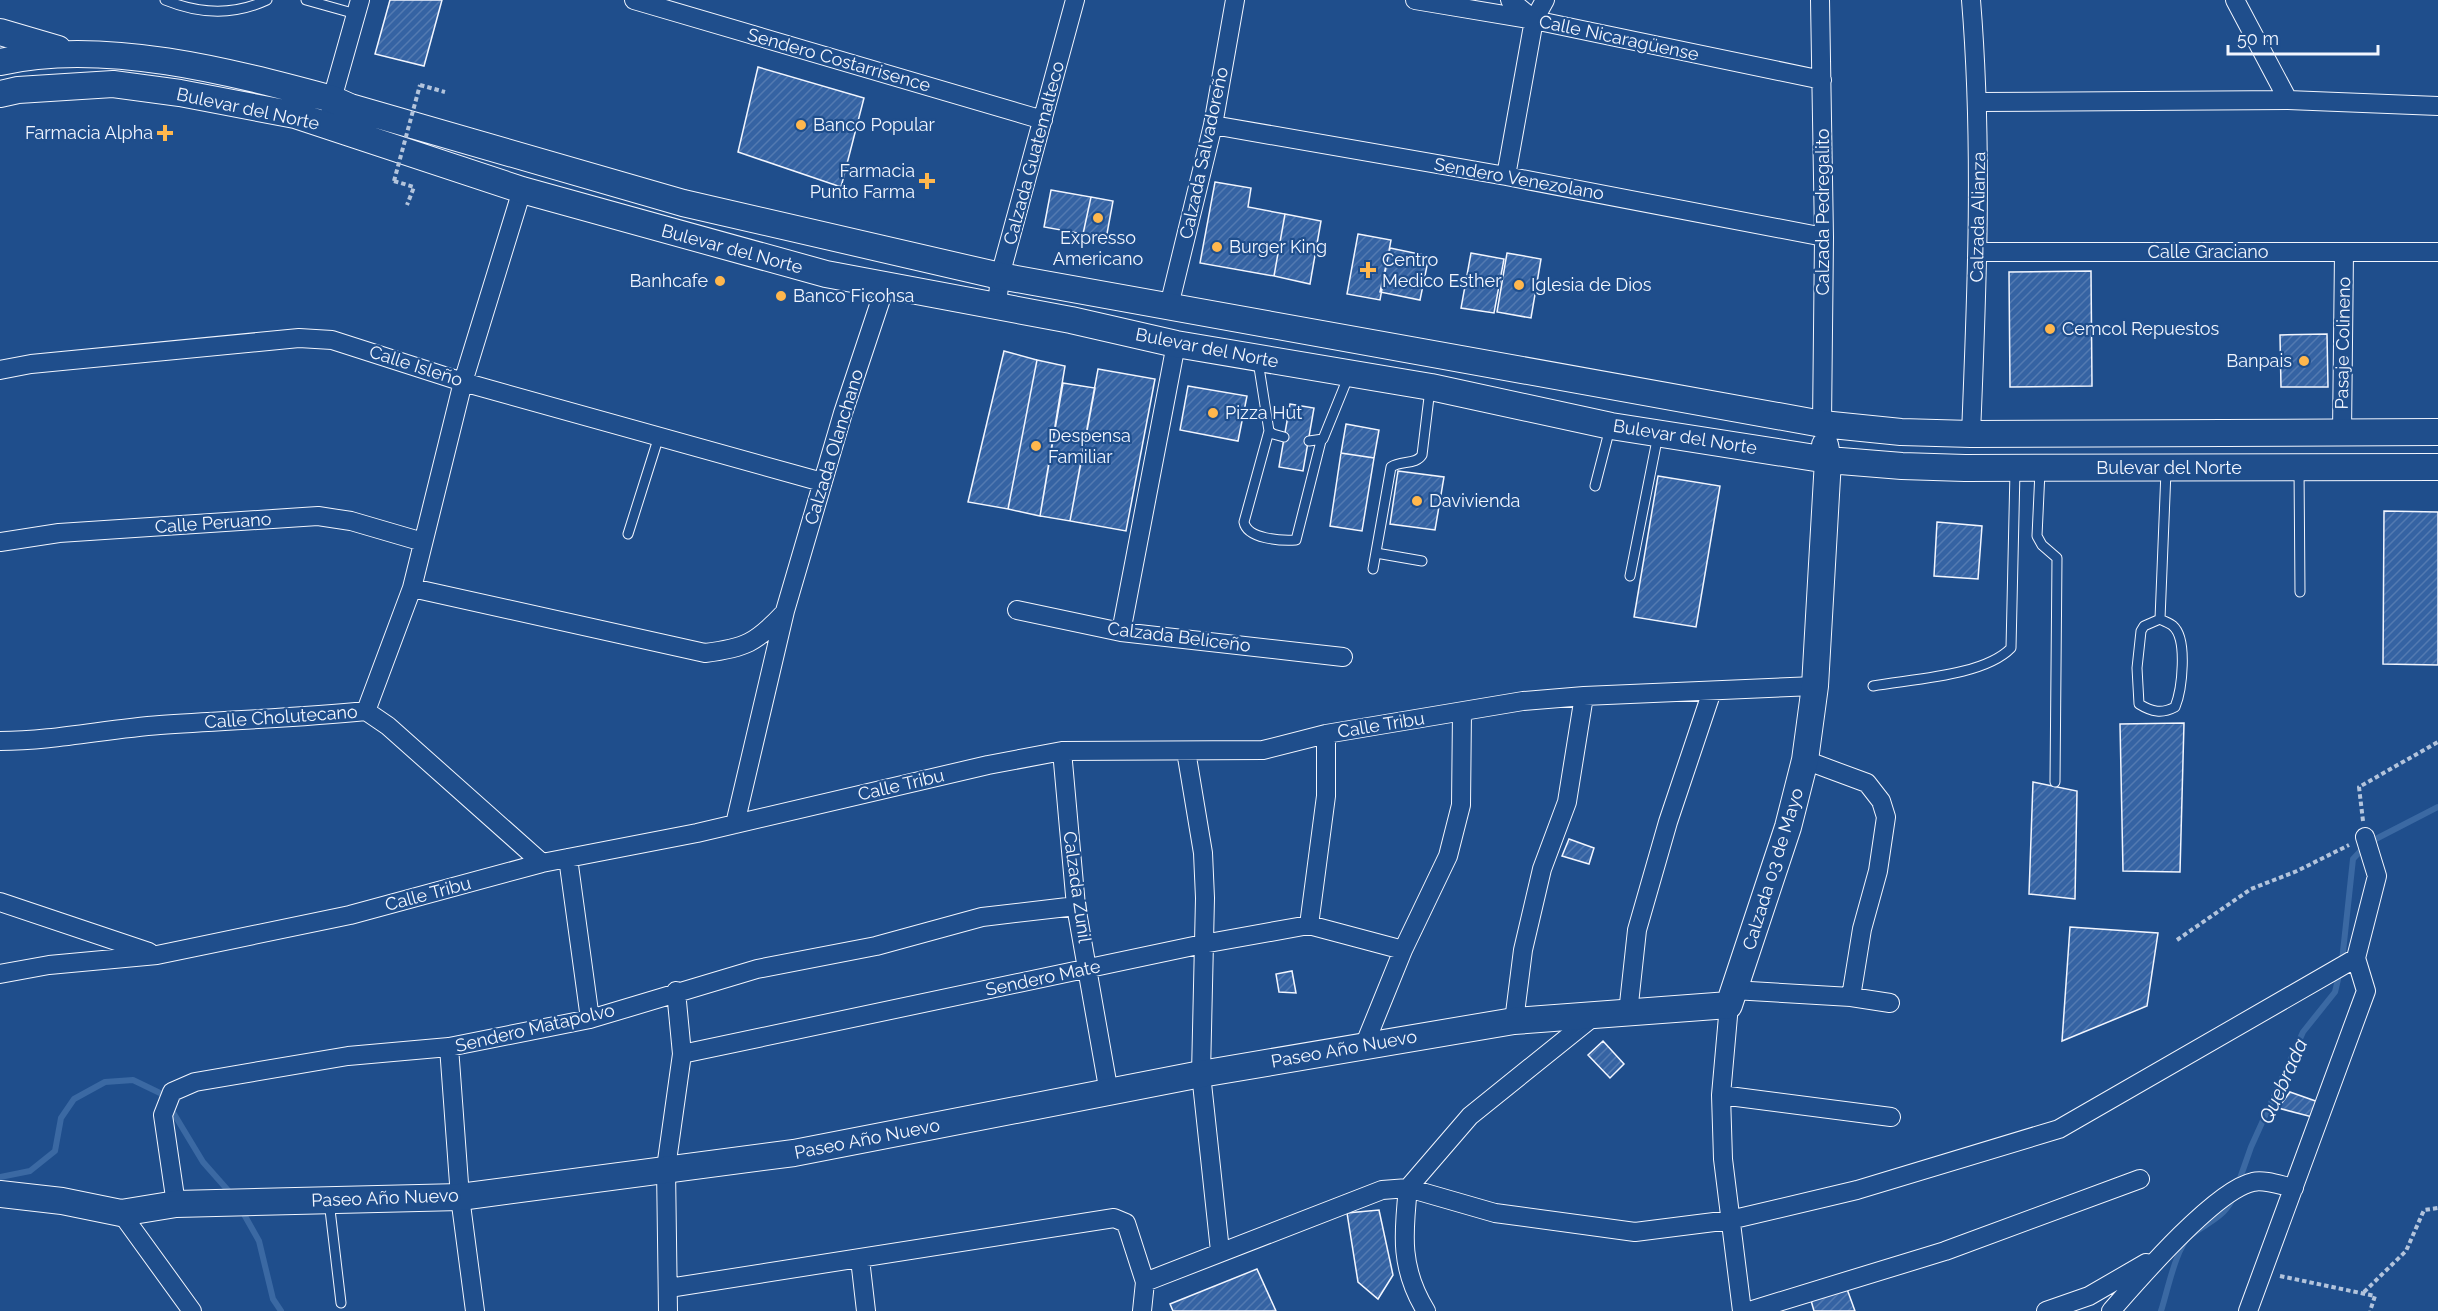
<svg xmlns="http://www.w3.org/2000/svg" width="2438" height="1311" viewBox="0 0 2438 1311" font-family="Raleway,sans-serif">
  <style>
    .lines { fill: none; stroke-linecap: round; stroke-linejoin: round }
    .stream { stroke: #3b69a3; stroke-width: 6 }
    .building { fill: url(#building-hatch); stroke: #f2f6ff; stroke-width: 1.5 }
    .lane-casing { stroke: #f2f6ff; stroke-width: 11 }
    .street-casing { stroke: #f2f6ff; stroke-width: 20 }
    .secondary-casing { stroke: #f2f6ff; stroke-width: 28 }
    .path { stroke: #b3c4dc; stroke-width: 4; stroke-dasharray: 4.5 3; stroke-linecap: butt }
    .lane { stroke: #1f4e8c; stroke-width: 9 }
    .street { stroke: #1f4e8c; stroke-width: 18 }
    .secondary { stroke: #1f4e8c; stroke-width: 26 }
    .path-bridge { stroke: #b3c4dc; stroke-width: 4; stroke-dasharray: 4.5 3; stroke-linecap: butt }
    .poi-dot { fill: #ffb74d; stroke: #1f4e8c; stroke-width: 2 }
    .labels { text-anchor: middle; stroke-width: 4.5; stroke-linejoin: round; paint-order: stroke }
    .street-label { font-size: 18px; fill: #f2f6ff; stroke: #1f4e8c }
    .poi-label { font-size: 18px; fill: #f2f6ff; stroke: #1f4e8c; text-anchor: start }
    .water-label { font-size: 20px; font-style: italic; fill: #f2f6ff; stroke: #1f4e8c }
  </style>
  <defs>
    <pattern id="building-hatch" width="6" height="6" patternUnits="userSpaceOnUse" patternTransform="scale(1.5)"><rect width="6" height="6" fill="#3563a3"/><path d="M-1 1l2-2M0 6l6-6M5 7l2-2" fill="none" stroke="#537ab1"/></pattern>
  </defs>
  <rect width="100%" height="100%" fill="#1f4e8c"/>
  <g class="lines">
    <path class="stream" d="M2342,961L2353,859L2368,843L2438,807
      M0,1177L30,1171L55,1151L61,1118L74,1099L105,1082L133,1080L162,1094L203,1162L233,1196
      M2238,1184L2251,1147L2303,1032L2335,992L2340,971
      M241,1209L259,1241L273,1299L281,1311
      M2161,1311C2167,1293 2176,1247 2190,1236C2206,1223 2222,1219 2232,1200"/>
  </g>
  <path class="building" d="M390,0H442L424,66L375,54Z
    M758,67L864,98L841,187L738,152Z
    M1215,182L1251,188L1248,207L1285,214L1274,276L1200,263Z
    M1051,190L1091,197L1083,234L1044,227Z
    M1091,197L1113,201L1106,239L1083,234Z
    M1285,214L1321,221L1310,284L1274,276Z
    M1358,234L1391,240L1380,300L1347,294Z
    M1390,248L1429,256L1420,300L1380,292Z
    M1471,253L1504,259L1494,313L1461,308Z
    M1507,253L1541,259L1531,318L1497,312Z
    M2091,271L2092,386L2010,387L2009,272Z
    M2327,334L2328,387H2281L2280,335Z
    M1004,351L1037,360L1008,509L968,502Z
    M1037,360L1065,366L1040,516L1008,509Z
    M1098,369L1155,379L1126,531L1070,521Z
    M1063,383L1095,388L1070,521L1040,516Z
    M1188,386L1247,396L1238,441L1180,430Z
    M1290,404L1314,408L1303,471L1279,467Z
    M1346,424L1379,430L1374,458L1341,453Z
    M1341,453L1374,458L1362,531L1330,526Z
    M1398,471L1444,477L1435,530L1390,524Z
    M1658,476L1720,486L1696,627L1634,617Z
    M2384,511L2438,512V665L2383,664Z
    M1937,522L1982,526L1978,579L1934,576Z
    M2184,723L2180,872L2123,871L2120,724Z
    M2033,782L2077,791L2075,899L2029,894Z
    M1569,839L1594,848L1589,864L1562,856Z
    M2070,927L2158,933L2147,1006L2062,1041Z
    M1292,971L1296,993L1279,992L1276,974Z
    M1603,1041L1624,1064L1610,1078L1588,1055Z
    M2290,1092L2324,1104L2316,1118L2278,1108Z
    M1379,1210L1393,1275L1378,1299L1358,1282L1347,1213Z
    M1257,1269L1276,1311H1173L1170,1304Z
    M1847,1289L1855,1311H1814L1810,1297Z"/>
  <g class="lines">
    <defs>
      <path id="lane" d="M165,0C199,14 233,16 267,0
        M306,0L356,14
        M1258,361L1269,431L1273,434L1284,437
        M1269,431L1244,522C1247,539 1281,541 1296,540L1321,441
        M1309,441L1323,439L1349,375
        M2299,468L2300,592
        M2040,471L2037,536L2042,545L2057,558L2055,782
        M1595,486L1610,428
        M628,534L659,436
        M1376,553L1422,561
        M1373,569L1391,467C1401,460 1416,465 1422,455L1430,389
        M1630,576L1658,435
        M2160,619C2163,621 2170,623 2173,626C2188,639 2182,690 2175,707C2162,714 2152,712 2139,704L2137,668L2141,631L2144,626Z
        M2160,619L2166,471
        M1873,686C1912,679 1984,676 2011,648L2015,471
        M329,1201L341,1303"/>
      <path id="street" d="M634,0L1043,120
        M1415,0L1534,20L1822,80
        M1510,0L1533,19
        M1820,0L1824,237L1822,424
        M1971,0C1983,145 1977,289 1971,434
        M2235,0L2288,100
        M1979,102L2288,100L2438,106
        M1213,125L1506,176L1824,237
        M329,126L332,99L360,0
        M1506,176L1534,20L1545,0
        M1979,252H2438
        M997,306L1000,276L1075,0
        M1169,306L1213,125L1235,0
        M0,370L31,364L299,338L332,340L463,382L822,482
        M2342,433L2344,252
        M0,542L59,533L318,516L351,521L423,542
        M412,588L705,653C745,648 756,643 784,613
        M1017,610L1121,632L1343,657
        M1121,632L1176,344
        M366,711L412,588L463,382L522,190
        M0,741C54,741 106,729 160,725C229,720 298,718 366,711L388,726L542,863
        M1062,751L1076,906L1109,1093
        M1186,751L1203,853L1205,898L1201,1074L1220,1251
        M1805,760L1867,783L1881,801L1886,817L1878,871L1862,929L1851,997
        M735,824L785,611L843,413L886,284
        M568,858L590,1019
        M0,902L149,952
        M1309,925L1326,796V734
        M0,974L49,965L157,955L350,915L542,863L697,833L988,765L1062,751L1263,750L1326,734L1523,701L1584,696L1815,686
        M1733,990L1851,997L1890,1003
        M1729,1005L1721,1095L1723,1159L1742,1311
        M1628,1013L1637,930L1668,822L1712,691
        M1514,1021L1523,950L1542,869L1567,802L1584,696
        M1364,1046L1403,950L1448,856L1461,805L1462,712
        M449,1047L460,1197L475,1311
        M682,1054L1203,944L1309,925L1403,950
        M1721,1095L1891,1117
        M176,1204L163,1115L172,1092L195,1082L348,1056L449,1047L590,1019L757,969L876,946L982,917L1076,906
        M121,1213L192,1311
        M860,1259L866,1311
        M1145,1282L1382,1190L1408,1188L1470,1116L1593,1017
        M669,1288L1114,1218L1126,1223L1145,1282L1142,1311
        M668,1311L666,1168L682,1054L676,991
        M1426,1311C1400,1269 1403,1235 1408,1188L1495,1213L1635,1232L1730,1220L1857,1190L2059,1129L2356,958
        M1749,1311L1945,1251L2140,1179
        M2046,1311L2089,1296L2146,1263
        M2111,1311C2138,1280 2215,1190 2253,1182C2264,1179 2283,1186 2294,1188
        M2248,1311L2366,991L2356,958L2377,876L2365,837"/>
      <path id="secondary" d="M0,32L58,49
        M0,62C103,38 232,72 332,99L350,107L683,203L1000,276L1822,424L1901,432L1971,434L2438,432
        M0,94L18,90L113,84L180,93L295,115L522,190L826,274L1071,320L1176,344L1431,387L1611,426L1828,460L1902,466L1965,468L2438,467
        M0,1194L62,1201L121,1213L176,1204L460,1197L794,1153L1201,1074L1514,1021L1729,1005L1788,827L1805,760L1815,686L1828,460L1825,445"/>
    </defs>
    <use href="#lane" class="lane-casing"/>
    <use href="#street" class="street-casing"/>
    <use href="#secondary" class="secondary-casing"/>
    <path class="path" d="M420,85L445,92
      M394,181L414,187L407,205
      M2363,821L2359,787L2438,742
      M2177,940L2251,889L2297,871L2349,845
      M2280,1276L2375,1296L2370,1311
      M2364,1292L2406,1251L2424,1210L2438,1208"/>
    <use href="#lane" class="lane"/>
    <use href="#street" class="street"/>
    <use href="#secondary" class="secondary"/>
    <path class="path-bridge" d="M394,181L420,85"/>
  </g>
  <g class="poi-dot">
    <circle cx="801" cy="125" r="6"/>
    <path d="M162 124h6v6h6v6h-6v6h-6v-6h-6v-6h6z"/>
    <path d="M924 172h6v6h6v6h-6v6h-6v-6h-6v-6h6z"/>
    <circle cx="1098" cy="218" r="6"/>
    <circle cx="1217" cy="247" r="6"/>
    <path d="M1365 261h6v6h6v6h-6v6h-6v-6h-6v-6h6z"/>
    <circle cx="720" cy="281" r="6"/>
    <circle cx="1519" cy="285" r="6"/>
    <circle cx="781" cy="296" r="6"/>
    <circle cx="2050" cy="329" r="6"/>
    <circle cx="2304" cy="361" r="6"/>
    <circle cx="1213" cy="413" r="6"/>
    <circle cx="1036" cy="446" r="6"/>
    <circle cx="1417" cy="501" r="6"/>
  </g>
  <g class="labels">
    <g class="street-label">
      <text transform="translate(1619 38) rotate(12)" y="6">Calle Nicaragüense</text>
      <text transform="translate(839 60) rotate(16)" y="6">Sendero Costarrisence</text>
      <text transform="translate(248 109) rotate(12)" y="6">Bulevar del Norte</text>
      <text transform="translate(1034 153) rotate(-75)" y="6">Calzada Guatemalteco</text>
      <text transform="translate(1204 153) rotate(-78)" y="6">Calzada Salvadoreño</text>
      <text transform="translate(1519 179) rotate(10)" y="6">Sendero Venezolano</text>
      <text transform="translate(1823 212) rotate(-90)" y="6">Calzada Pedregalito</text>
      <text transform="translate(1978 217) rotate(-89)" y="6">Calzada Alianza</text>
      <text transform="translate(732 249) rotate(15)" y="6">Bulevar del Norte</text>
      <text x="2208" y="258">Calle Graciano</text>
      <text transform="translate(2343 343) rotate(-89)" y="6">Pasaje Colineno</text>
      <text transform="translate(1207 348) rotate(11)" y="6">Bulevar del Norte</text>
      <text transform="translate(416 366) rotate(18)" y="6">Calle Isleño</text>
      <text transform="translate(1685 437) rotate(9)" y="6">Bulevar del Norte</text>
      <text transform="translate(834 447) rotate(-73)" y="6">Calzada Olanchano</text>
      <text x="2169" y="474">Bulevar del Norte</text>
      <text transform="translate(213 523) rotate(-4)" y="6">Calle Peruano</text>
      <text transform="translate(1179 637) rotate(7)" y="6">Calzada Beliceño</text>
      <text transform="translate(281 717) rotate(-4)" y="6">Calle Cholutecano</text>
      <text transform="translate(1381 725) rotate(-9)" y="6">Calle Tribu</text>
      <text transform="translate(901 785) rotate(-13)" y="6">Calle Tribu</text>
      <text transform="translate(1773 869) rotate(-73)" y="6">Calzada 03 de Mayo</text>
      <text transform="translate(1077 887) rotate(82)" y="6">Calzada Zunil</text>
      <text transform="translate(428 894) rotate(-15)" y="6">Calle Tribu</text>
      <text transform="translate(1043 978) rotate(-12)" y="6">Sendero Mate</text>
      <text transform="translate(535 1028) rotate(-13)" y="6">Sendero Matapolvo</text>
      <text transform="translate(1344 1049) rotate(-10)" y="6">Paseo Año Nuevo</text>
      <text transform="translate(867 1139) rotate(-11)" y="6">Paseo Año Nuevo</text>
      <text transform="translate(385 1198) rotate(-2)" y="6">Paseo Año Nuevo</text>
    </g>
    <g class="poi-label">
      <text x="813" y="131">Banco Popular</text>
      <text x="153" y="139" text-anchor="end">Farmacia Alpha</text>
      <text x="915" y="177" text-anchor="end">Farmacia<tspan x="915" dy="21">Punto Farma</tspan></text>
      <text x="1098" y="244" text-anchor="middle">Expresso<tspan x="1098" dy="21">Americano</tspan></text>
      <text x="1229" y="253">Burger King</text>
      <text x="1382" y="266">Centro<tspan x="1382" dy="21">Medico Esther</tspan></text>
      <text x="708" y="287" text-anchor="end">Banhcafe</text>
      <text x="1531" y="291">Iglesia de Dios</text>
      <text x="793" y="302">Banco Ficohsa</text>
      <text x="2062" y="335">Cemcol Repuestos</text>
      <text x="2292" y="367" text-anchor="end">Banpais</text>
      <text x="1225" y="419">Pizza Hut</text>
      <text x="1048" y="442">Despensa<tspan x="1048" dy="21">Familiar</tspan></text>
      <text x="1429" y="507">Davivienda</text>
    </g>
    <g class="water-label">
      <text transform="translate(2283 1081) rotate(-66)" y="7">Quebrada</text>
    </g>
  </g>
  <path d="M2228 45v9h150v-9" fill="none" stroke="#f2f6ff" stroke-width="3"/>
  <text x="2237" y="45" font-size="18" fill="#f2f6ff" stroke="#1f4e8c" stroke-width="4.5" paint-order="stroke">50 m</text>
</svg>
